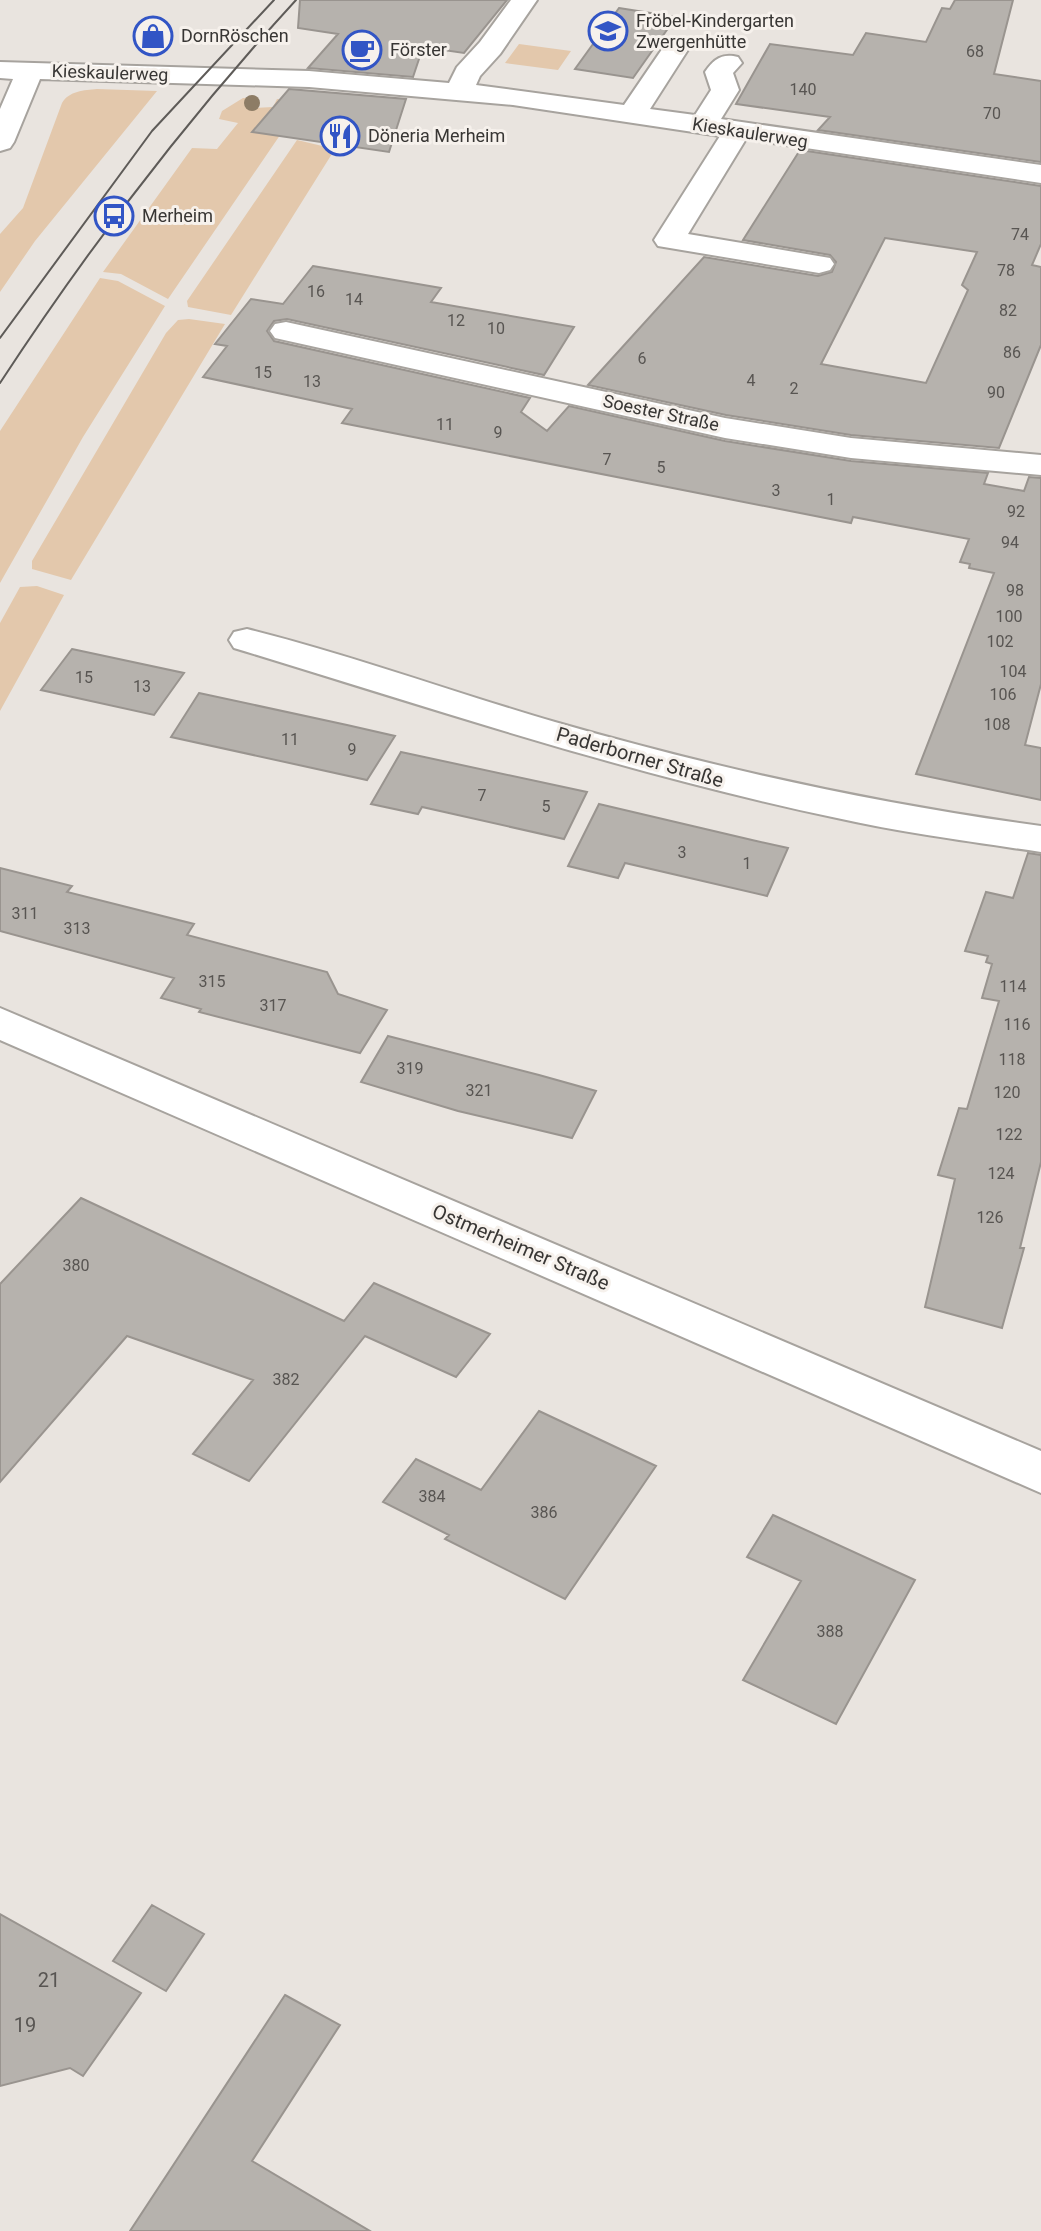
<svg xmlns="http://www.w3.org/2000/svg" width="1041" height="2231" viewBox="0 0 1041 2231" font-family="Roboto,sans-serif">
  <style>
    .green { fill: #e3c8ac }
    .building { fill: #b6b2ad; stroke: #99948f; stroke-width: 2; fill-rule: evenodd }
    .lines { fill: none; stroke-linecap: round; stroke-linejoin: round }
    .minor-casing { stroke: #a7a39e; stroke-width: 4 }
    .minor { fill: #fff; fill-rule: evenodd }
    .tram { stroke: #5e5b58; stroke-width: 2 }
    .tree { fill: #8d7c65 }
    .labels { text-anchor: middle; stroke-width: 6; stroke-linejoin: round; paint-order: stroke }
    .number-label { font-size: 16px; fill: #585552 }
    .far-poi-label { font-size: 18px; fill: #383634; stroke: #f6f1ec; text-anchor: start }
    .far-street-label { font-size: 18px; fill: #383634; stroke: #f6f1ec }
    .street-label { font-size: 20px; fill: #383634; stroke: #f6f1ec }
    .near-number-label { font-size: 20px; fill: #585552 }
  </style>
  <rect width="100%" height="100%" fill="#e9e4df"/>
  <path class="green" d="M519,44L571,51L558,70L505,63Z
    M97,89L157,91L35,241L0,292V234L23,208L62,103C69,91 84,90 97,89Z
    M243,98H250L254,108L273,107L277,99L304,100L168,299L121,274L103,272L192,148L217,149L238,123L219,119L222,111Z
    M297,140L335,149L231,315L188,307L187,301Z
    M100,278L118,281L165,306L83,437L0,583V431Z
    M189,319L225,324L71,580L32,569V561L166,333L178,320Z
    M37,586L64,595L0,711V623L20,587Z"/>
  <path class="building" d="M300,0H507L464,53L423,47L413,77L308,68L338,34L298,28Z
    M955,0H1013L994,74L1041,81V162L818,130L830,117L736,104L770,44L853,55L866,33L926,42L942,8L950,9Z
    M619,8L676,17L633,78L575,69Z
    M289,89L406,99L389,152L252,132Z
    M800,150L1041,186V244L1032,265L1041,267V345L999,448L851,435L726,415L588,385L704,257L818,276L832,272L836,262L830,255L743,240ZM885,238L977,252L962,285L968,290L926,383L821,364Z
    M313,266L441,288L431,302L574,327L544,375L287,319L274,321L267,331L274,341L530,398L521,412L547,431L569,406L725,441L851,461L988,473L984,484L1024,491L1029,477L1041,478V684L1025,745L1041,748V800L916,774L994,573L969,568L970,564L960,562L969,539L853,517L851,523L342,423L352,409L203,377L227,346L215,344L251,299L283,304Z
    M72,649L184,673L154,715L41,690Z
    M199,693L347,725L395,736L367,780L171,737Z
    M401,752L587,792L564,839L422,807L418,814L371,804Z
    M599,804L752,840L788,848L767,896L625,863L618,878L568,866Z
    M1028,853L1041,855V1162L1020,1248H1024L1002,1328L925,1307L955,1179L938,1175L959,1108L967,1109L999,1001L982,998L992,964L986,962L988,956L965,951L986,892L1013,898Z
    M0,868L72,886L67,892L194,924L187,935L327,972L338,994L387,1010L360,1053L199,1012L201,1009L161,998L174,978L0,931Z
    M388,1036L539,1075L596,1091L572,1138L458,1111L361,1082Z
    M81,1198L344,1321L374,1283L490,1334L456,1377L365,1336L249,1481L193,1454L253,1380L127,1336L0,1482V1284Z
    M539,1411L656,1466L565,1599L445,1539L449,1535L383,1502L416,1459L481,1490Z
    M773,1515L915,1580L836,1724L743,1680L801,1581L747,1557Z
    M152,1905L204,1934L166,1991L113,1961Z
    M0,1914L141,1993L83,2076L70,2068L0,2086Z
    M285,1995L340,2025L252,2161L370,2231H130Z"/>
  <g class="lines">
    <defs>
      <path id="minor" d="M511,0H537L500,54L480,76L476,85L624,105L669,39H687L691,45L650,109L695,115L711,90L705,72C714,59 722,53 738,57L742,63L733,73L739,90L721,119L1041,165V183L746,139L688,234L830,258L834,264L830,270L819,273L658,246L654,240L720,136L513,105L309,87L40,79L14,142L10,148L0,151V109L13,79L0,78V62L309,71L449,83L457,67L480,42Z
        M286,322L725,418L851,438L1041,455V475L851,458L725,438L275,338L270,331L275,324Z
        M247,629C351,655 452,692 555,722C715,768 876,804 1041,826V852C973,842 904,833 837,818C632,775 434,709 234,648L229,640L234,632Z
        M0,1008L1041,1451V1493L0,1040Z"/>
    </defs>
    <use href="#minor" class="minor-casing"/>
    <use href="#minor" class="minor"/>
    <path class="tram" d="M0,338L152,131L274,0
      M0,383C89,247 186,120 296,0"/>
  </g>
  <circle class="tree" cx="252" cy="103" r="8"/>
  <defs>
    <symbol id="school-ring" viewBox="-11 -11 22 22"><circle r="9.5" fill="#f6f1ec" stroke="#3255c5" stroke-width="1.5"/><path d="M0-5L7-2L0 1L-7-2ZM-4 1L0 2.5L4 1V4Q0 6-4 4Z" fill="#3255c5"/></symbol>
    <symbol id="shop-ring" viewBox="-11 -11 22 22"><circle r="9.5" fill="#f6f1ec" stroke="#3255c5" stroke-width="1.5"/><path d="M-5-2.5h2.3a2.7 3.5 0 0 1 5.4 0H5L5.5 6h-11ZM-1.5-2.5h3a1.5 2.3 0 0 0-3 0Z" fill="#3255c5"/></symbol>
    <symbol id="cafe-ring" viewBox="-11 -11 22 22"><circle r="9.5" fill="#f6f1ec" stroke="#3255c5" stroke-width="1.5"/><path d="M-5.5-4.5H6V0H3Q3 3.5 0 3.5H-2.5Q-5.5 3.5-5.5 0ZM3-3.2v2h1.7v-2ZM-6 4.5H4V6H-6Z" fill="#3255c5"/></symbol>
    <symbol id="restaurant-ring" viewBox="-11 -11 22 22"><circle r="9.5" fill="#f6f1ec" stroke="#3255c5" stroke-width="1.5"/><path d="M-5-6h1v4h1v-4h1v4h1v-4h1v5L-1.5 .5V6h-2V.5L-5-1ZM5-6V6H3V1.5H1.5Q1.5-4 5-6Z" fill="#3255c5"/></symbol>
    <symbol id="bus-ring" viewBox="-11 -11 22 22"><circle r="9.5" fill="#f6f1ec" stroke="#3255c5" stroke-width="1.5"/><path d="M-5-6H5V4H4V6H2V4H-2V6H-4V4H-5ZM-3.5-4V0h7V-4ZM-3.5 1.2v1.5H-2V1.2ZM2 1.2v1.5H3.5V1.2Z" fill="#3255c5"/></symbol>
  </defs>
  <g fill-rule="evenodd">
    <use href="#school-ring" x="586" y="9" width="44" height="44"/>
    <use href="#shop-ring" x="131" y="14" width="44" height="44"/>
    <use href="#cafe-ring" x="340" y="28" width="44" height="44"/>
    <use href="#restaurant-ring" x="318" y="114" width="44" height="44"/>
    <use href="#bus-ring" x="92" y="194" width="44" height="44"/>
  </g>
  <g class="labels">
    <g class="number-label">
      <text x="975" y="57">68</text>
      <text x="803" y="95">140</text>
      <text x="992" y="119">70</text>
      <text x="1020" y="240">74</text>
      <text x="1006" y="276">78</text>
      <text x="316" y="297">16</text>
      <text x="354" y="305">14</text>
      <text x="1008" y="316">82</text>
      <text x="456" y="326">12</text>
      <text x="496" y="334">10</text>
      <text x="1012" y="358">86</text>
      <text x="642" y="364">6</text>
      <text x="263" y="378">15</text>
      <text x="751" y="386">4</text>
      <text x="312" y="387">13</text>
      <text x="794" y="394">2</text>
      <text x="996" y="398">90</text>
      <text x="445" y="430">11</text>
      <text x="498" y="438">9</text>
      <text x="607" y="465">7</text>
      <text x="661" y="473">5</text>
      <text x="776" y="496">3</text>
      <text x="831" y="505">1</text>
      <text x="1016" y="517">92</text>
      <text x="1010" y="548">94</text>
      <text x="1015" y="596">98</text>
      <text x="1009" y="622">100</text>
      <text x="1000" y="647">102</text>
      <text x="1013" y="677">104</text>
      <text x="84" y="683">15</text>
      <text x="142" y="692">13</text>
      <text x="1003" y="700">106</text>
      <text x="997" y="730">108</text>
      <text x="290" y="745">11</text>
      <text x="352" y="755">9</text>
      <text x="482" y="801">7</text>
      <text x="546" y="812">5</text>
      <text x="682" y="858">3</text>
      <text x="747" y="869">1</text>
      <text x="25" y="919">311</text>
      <text x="77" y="934">313</text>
      <text x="212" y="987">315</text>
      <text x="1013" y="992">114</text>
      <text x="273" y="1011">317</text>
      <text x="1017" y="1030">116</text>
      <text x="1012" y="1065">118</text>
      <text x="410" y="1074">319</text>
      <text x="479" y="1096">321</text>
      <text x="1007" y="1098">120</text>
      <text x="1009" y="1140">122</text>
      <text x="1001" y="1179">124</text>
      <text x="990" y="1223">126</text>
      <text x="76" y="1271">380</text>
      <text x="286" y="1385">382</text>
      <text x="432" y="1502">384</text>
      <text x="544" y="1518">386</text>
      <text x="830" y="1637">388</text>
    </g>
    <g class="far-poi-label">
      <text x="636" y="27">Fröbel-Kindergarten<tspan x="636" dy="21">Zwergenhütte</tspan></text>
      <text x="181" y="42">DornRöschen</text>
      <text x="390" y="56">Förster</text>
      <text x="368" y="142">Döneria Merheim</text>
      <text x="142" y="222">Merheim</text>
    </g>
    <g class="far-street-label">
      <text transform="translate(110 73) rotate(2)" y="6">Kieskaulerweg</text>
      <text transform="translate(750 133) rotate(9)" y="6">Kieskaulerweg</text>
      <text transform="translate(661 413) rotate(12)" y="6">Soester Straße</text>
    </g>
    <g class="street-label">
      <text transform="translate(640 757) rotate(16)" y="7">Paderborner Straße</text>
      <text transform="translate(521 1247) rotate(23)" y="7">Ostmerheimer Straße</text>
    </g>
    <g class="near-number-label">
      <text x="49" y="1987">21</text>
      <text x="25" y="2032">19</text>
    </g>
  </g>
</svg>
